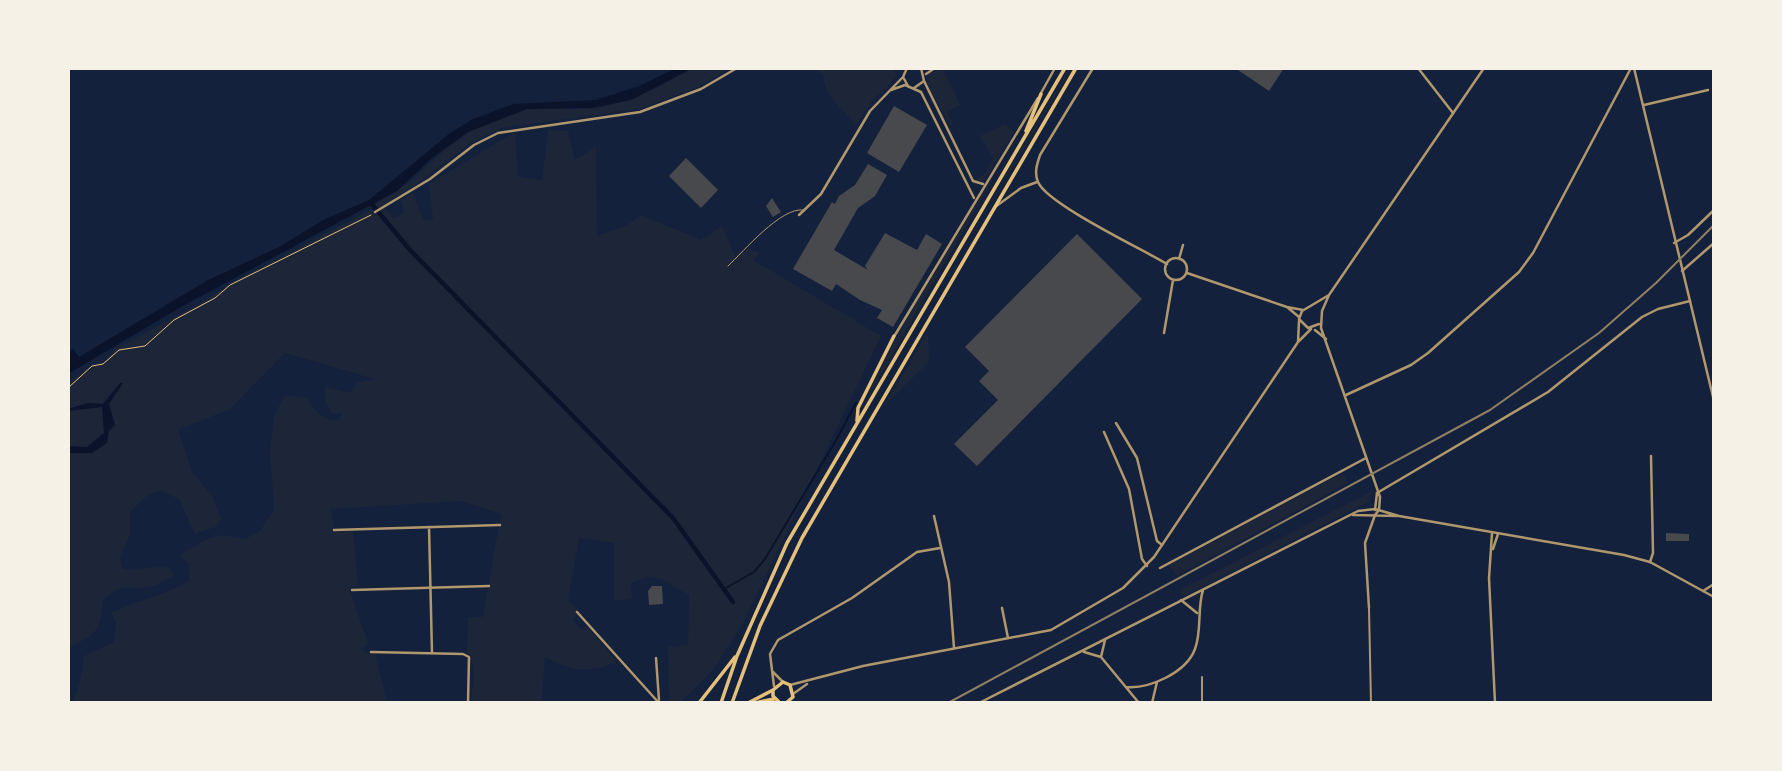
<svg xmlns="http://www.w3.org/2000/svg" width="1782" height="771" viewBox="0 0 1782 771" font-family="Roboto,sans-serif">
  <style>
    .green { fill: #1d2539 }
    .water { fill: #0b132b }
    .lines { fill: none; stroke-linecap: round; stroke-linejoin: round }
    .stream { stroke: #0b132b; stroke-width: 2 }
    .canal { stroke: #0b132b; stroke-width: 4.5 }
    .building { fill: #48494c }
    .path { stroke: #e5c07b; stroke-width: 1 }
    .service { stroke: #b1986c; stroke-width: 1 }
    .pedestrian { stroke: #b1986c; stroke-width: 2 }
    .minor { stroke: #b1986c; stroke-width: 2.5 }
    .tertiary { stroke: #b1986c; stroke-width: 2.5 }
    .primary { stroke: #e5c07b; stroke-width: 3.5 }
    .rail { stroke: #918062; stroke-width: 2 }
  </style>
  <rect width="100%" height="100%" fill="#14213d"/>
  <path class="green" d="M693,68H730L698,87L639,109L501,128L470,143L417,184L378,208L375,206C382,194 402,189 413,179C448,146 476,121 525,110C542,106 561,110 579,109C621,108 657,88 693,68Z
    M815,68H893L897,75L886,89L874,98L856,125C847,113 822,95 824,76Z
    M1069,68H1072L937,294L948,275Z
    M943,69L960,105L947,112L953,125L950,126L926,83L929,73Z
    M1005,124L1014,133L984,180L974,181L985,174L993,158L980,136Z
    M548,130L568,131L575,160L596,147L597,236L627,225L641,215L701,240L722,226L735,256L747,248L760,253L753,260L881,336L743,623L713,670L680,703H669L668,647L688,645L689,595L661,579L647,577L631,583L632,599L614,601V543L579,538L568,599L578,610L573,620L582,630L587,626L617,662C589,674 572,671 545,657L542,703H471C472,687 479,664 467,653L468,617H483L501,514L461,501L331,509L335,532L353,531L358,586L349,588L368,643L363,648L365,653H375L387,703H72L79,685L84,656L114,642L116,623L111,612L169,591L189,581V564L179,555L209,538L222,535L245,539L260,531L274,510L270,450L274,416L285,395L307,398C314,410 323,421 338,420L342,413L332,414L325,401V387L350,393L357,383L375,379L285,353L230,409L178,430L192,472L213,497L221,519L218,526L195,534L179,499L161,491L148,495L130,512V534L120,557L122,568C139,573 153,564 170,568L175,575C167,579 158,585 149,587C127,592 126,579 103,600C100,632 97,634 68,648V383L92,365L104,361L115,349L201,303L231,283L372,209L378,215L385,208L394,218L404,212L401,200L413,193L423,220L433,219L429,184L515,132L518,176L542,181Z
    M991,180L992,181L860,411L905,321Z
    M928,332L929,362L883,407Z
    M1343,473L1348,483L1177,576L1168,565Z
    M1372,491L1370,501L1183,597L1180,590Z"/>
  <path class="water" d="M676,68H693L631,100L592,108L527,109L468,132L432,158L397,191L181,307L68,374V357L72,348L79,357L208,280L281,246L323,220L369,200L450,133L473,119L513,104L596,100L639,86Z
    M120,383H123L109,404L115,425L109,431L107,443L92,453H68V446L87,447L104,433L102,407L68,411V409L88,403L103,404Z"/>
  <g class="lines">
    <path class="stream" d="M724,589L754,572L765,559L835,442L856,403"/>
    <path class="canal" d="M370,202L410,250L673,518L733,602"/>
  </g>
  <path class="building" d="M1235,68H1284L1269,91Z
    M894,106L927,125L899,172L867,153Z
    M686,158L718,190L701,208L669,176Z
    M868,164L887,175L875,196L858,208L834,250L868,270L865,266L885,233L917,250L926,234L942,244L893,327L877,318L882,310L860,300L836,284L832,291L793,269L832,202L835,204L839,196L855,185Z
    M772,198L781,212L773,217L766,206Z
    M1077,234L1142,299L977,466L954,444L998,400L979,381L989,371L965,347Z
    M1666,533L1689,534V541H1666Z
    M652,586H662L663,604L649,605L648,591Z"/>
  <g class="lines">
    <path class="path" d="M68,388L92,366L103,364L119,350L145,346L174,320L215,298L230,285L371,215"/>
    <path class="service" d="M728,266C744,251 781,207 803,210"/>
    <path class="pedestrian" d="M1369,609L1371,703
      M1202,677V703"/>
    <path class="minor" d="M907,68L903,77L908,86
      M1093,68L1040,155C1037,164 1034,173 1038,182C1047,204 1142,249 1167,264
      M1418,68L1453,113
      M926,74L935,68
      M924,81L973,181L983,184
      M914,88L924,81L921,68
      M891,90L905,85L921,92L974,198
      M1041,93L1055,68
      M1644,105L1708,90
      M995,207L1021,188L1037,182
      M375,212L430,179L474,145L498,133L640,112L701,89L737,68
      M799,215L821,194L870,111L903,77
      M1674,243L1688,235L1714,210
      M1165 269a11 11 0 1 1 22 0a11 11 0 1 1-22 0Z
      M1179,259L1183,245
      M1682,271L1714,243
      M1187,273L1287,307L1303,310
      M1287,307L1299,317
      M1164,333L1173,280
      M895,335L1038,98
      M1346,395L1411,365L1428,353L1519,272L1533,253L1631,68
      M1116,423L1137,458L1157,541L1162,545
      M1104,432L1129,489L1142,559L1147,566
      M1377,493L1548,392L1642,317L1658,309L1690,301
      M934,516L949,582L954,648
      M429,527L432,653
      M334,530L500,525
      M1492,533L1489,578L1495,703
      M1493,549L1498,534
      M1650,562L1653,553L1651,456
      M1160,568L1366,458
      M352,590L489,586
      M1703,591L1714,584
      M1002,608L1008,638
      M1369,608L1365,543L1375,515
      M577,612L659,703
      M371,652L463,654L469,657L468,703
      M656,658L659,700
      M773,672L783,682
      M774,686L770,654L778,640L852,598L917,552L940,548"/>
    <path class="tertiary" d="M1634,68L1714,401
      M1299,319L1302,311L1329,295
      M1299,319L1308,328L1319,324
      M1315,330L1326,339
      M1298,342L1299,321
      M1375,510L1377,493
      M1353,515L1399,516L1624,555L1650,562L1714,597
      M1375,515L1379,510L1380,497L1321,328L1322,311L1329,295L1484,68
      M1181,600L1197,613
      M1105,640L1101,657L1139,703
      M1084,652L1101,657
      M790,685L863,666L1051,630L1123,588L1154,557L1298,342L1311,329
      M1126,687C1149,689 1186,673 1195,649C1202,631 1197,609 1203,590
      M793,694L807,684
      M979,703L1358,511L1375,509L1399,516
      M1152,703L1157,682"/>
    <path class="primary" d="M1026,131L1041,94
      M857,421L858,408L894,336
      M759,702L774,699
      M699,703L735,657
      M721,703L737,656L787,543L1065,68
      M732,703L760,626L802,538L1076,68
      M748,703L773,690
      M780,703L773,696V690L783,682L790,685L793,697L786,703"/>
    <path class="rail" d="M948,703L1490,410L1599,333L1656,283L1714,225"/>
  </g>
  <rect width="1782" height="771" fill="none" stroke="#f6f1e7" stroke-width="140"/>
</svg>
